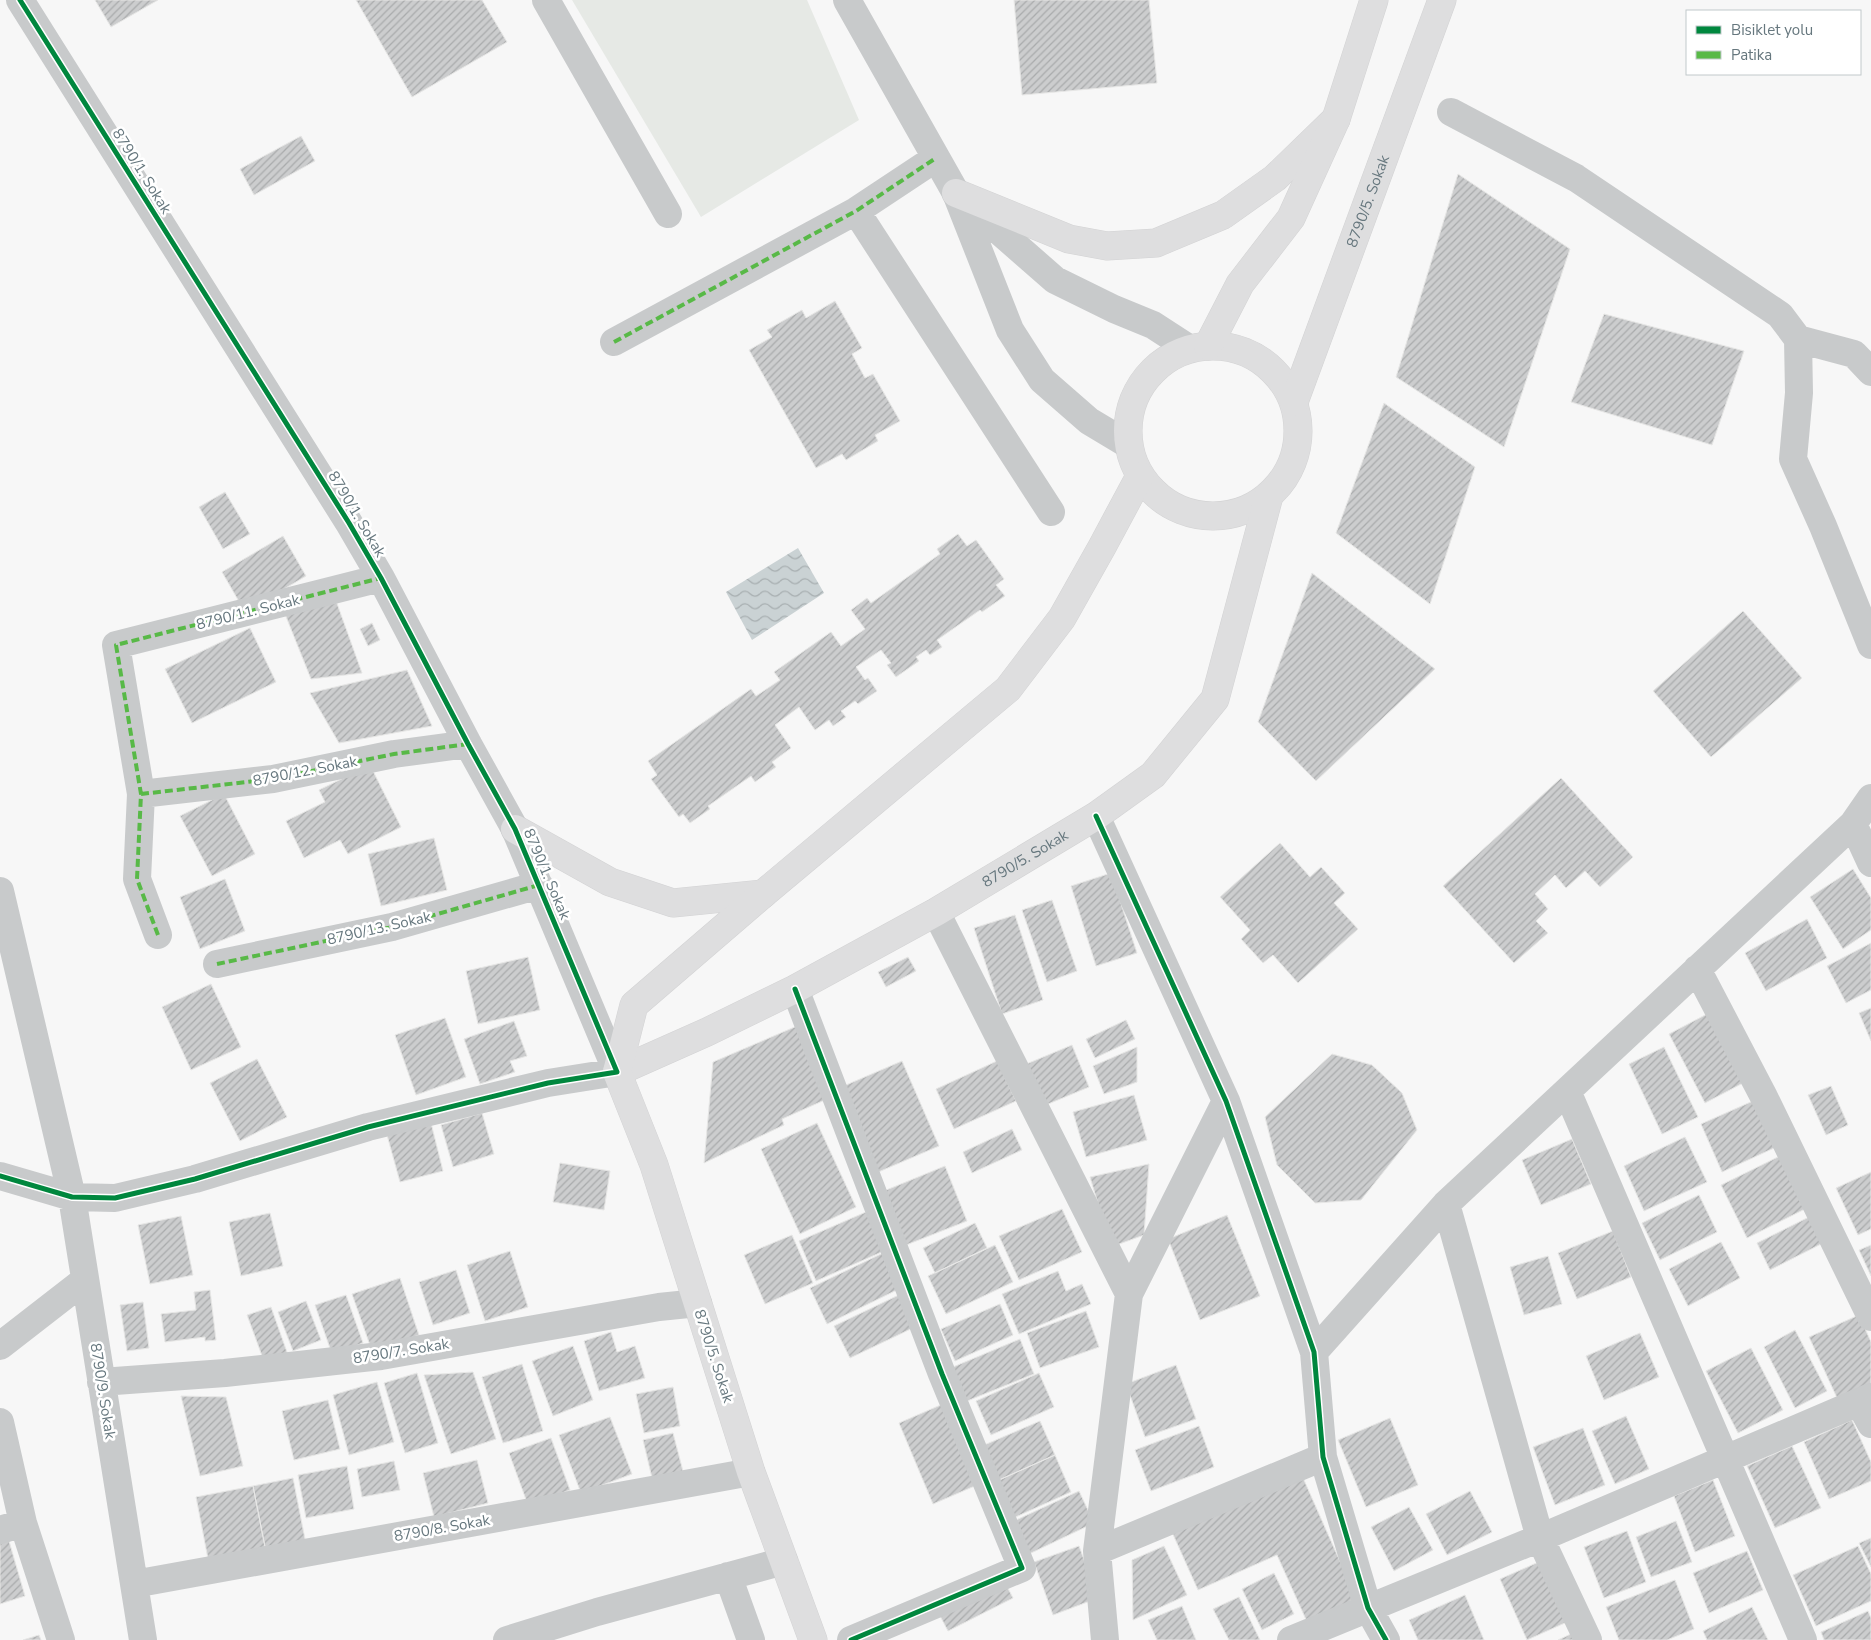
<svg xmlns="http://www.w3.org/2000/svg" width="1871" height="1640" viewBox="0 0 1871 1640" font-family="'Nunito Sans',sans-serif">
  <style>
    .green { fill: #e6e9e5 }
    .water { fill: url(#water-waves) }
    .building { fill: url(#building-hatch); stroke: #e7e7e6 }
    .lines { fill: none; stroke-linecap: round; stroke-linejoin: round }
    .major-casing { stroke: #d3d3d4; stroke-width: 29 }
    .minor { stroke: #c8cacb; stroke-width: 28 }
    .major { stroke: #dededf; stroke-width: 28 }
    .quiet { stroke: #58b947; stroke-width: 4; stroke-dasharray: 8 4; stroke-linecap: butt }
    .cycleway-casing { stroke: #fff; stroke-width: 8 }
    .cycleway { stroke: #00873e; stroke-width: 5 }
    .labels { text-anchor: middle; stroke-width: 5; stroke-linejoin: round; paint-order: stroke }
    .street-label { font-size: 15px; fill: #66777e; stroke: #fff }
  </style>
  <defs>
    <pattern id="water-waves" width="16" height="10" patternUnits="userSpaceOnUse" patternTransform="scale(1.25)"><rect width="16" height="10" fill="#cad2d4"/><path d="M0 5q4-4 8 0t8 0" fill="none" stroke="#a8afb1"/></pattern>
    <pattern id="building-hatch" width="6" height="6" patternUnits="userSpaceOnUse" patternTransform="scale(1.25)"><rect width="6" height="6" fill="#cccdce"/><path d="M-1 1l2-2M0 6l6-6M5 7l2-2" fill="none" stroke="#a9abac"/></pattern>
  </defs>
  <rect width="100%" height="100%" fill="#f7f7f7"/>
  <path class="green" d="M572,0H807L859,120L701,217Z"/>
  <path class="water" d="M798,548L824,593L752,640L726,592Z"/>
  <path class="building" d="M95,0H158L111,27Z
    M356,0H482L507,42L412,97Z
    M1014,0H1149L1157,83L1022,95Z
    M301,136L315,161L254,195L240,169Z
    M1458,174L1570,249L1504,447L1396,377Z
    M835,301L862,348L852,354L865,378L873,374L900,421L875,435L878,441L846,460L842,454L816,468L749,350L772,337L767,330L802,310L806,318Z
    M1604,314L1744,351L1712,445L1571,402Z
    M1384,403L1475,467L1430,604L1336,533Z
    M225,492L250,534L223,549L199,507Z
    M958,534L967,546L976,540L1004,579L996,585L1005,596L982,612L980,610L937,640L942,647L930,655L926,650L916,657L919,661L896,677L887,665L891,663L881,650L856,667L865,680L868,678L877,691L858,704L855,701L841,711L846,717L833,726L829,720L815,730L799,707L775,725L791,748L772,762L776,767L755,782L751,776L708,806L710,809L690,823L683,814L679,817L651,779L657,775L648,761L751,689L756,696L780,680L774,672L831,632L841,646L865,629L851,610L867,598L871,603L940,554L937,549Z
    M283,536L306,576L245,612L222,572Z
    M1312,573L1435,669L1316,781L1258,722Z
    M335,598L362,673L311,679L283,609Z
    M1743,611L1802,678L1711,757L1653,691Z
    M372,623L380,640L368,646L360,629Z
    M250,628L276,682L192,723L165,669Z
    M407,670L432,726L339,743L310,693Z
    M370,765L401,827L348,854L340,840L304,858L286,821L325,802L319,790Z
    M1561,778L1633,857L1600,887L1585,871L1566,888L1555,875L1535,894L1548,909L1536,921L1548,933L1514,963L1443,886Z
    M224,794L255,854L212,876L180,816Z
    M434,838L447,890L381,906L368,854Z
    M1280,843L1310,877L1321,867L1345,893L1334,903L1358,929L1298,983L1273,955L1263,963L1241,939L1250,930L1220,897Z
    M1853,869L1871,898V930L1843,949L1810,897Z
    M1111,873L1137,953L1096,966L1071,886Z
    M225,879L245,931L200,949L180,897Z
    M1052,900L1077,971L1047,982L1022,910Z
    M1015,915L1043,1000L1002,1014L974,928Z
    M1807,919L1827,958L1766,991L1745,953Z
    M1871,943V990L1846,1003L1827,966Z
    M528,957L540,1010L478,1024L466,971Z
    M908,957L916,971L886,987L878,972Z
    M211,984L241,1047L191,1070L162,1007Z
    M1871,1008V1041L1859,1013Z
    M1707,1014L1743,1083L1705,1103L1669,1034Z
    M445,1018L466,1077L416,1095L395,1035Z
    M1126,1020L1135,1039L1095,1058L1086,1039Z
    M514,1021L527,1056L510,1061L515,1072L480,1084L464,1039Z
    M797,1026L827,1099L782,1119L784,1125L704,1163L713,1062Z
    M1072,1045L1089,1087L1041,1107L1024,1065Z
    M1137,1047V1082L1104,1094L1093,1066Z
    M1664,1047L1698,1117L1662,1134L1629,1064Z
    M1332,1054L1372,1065L1402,1093L1417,1130L1361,1200L1315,1203L1277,1165L1265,1117Z
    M257,1059L287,1117L240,1141L210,1083Z
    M902,1061L939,1146L876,1173L839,1088Z
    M997,1061L1016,1101L954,1129L936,1089Z
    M1831,1086L1848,1125L1826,1135L1808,1095Z
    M1134,1095L1147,1140L1086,1157L1073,1112Z
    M1753,1101L1774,1148L1722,1172L1701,1124Z
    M482,1113L494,1154L453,1167L441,1125Z
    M431,1123L443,1171L400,1182L387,1135Z
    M817,1123L856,1207L800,1234L761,1149Z
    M1012,1129L1022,1150L972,1173L963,1152Z
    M1685,1137L1707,1182L1644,1211L1624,1166Z
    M1572,1139L1591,1184L1541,1205L1522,1160Z
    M1780,1156L1805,1209L1747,1238L1721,1185Z
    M560,1163L610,1171L604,1210L553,1202Z
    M1149,1164L1144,1235L1111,1247L1090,1177Z
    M945,1166L967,1221L901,1247L879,1193Z
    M1871,1172V1229L1858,1235L1836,1188Z
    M1699,1195L1717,1232L1660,1260L1642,1223Z
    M1062,1209L1082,1252L1019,1280L999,1236Z
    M866,1212L884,1251L816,1281L799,1241Z
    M270,1213L283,1266L241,1276L229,1222Z
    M1227,1215L1260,1296L1200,1320L1168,1239Z
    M181,1216L193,1275L150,1284L138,1225Z
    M1811,1216L1825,1242L1770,1270L1757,1243Z
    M975,1223L987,1248L935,1273L923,1248Z
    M1613,1231L1631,1277L1577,1299L1558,1253Z
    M792,1235L813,1283L765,1304L744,1255Z
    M1721,1242L1740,1278L1688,1306L1669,1269Z
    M995,1245L1013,1282L946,1314L928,1276Z
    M1871,1245V1276L1859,1250Z
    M510,1251L528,1307L485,1321L467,1265Z
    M883,1253L901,1288L827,1324L810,1288Z
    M1548,1256L1562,1304L1524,1315L1510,1267Z
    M456,1270L470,1313L433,1325L419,1282Z
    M1058,1271L1066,1291L1082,1284L1091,1304L1019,1334L1002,1294Z
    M400,1278L419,1335L372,1351L352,1294Z
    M210,1290L216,1340L205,1341V1337L165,1342L161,1314L196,1310L194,1292Z
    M903,1293L919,1325L850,1358L834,1326Z
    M346,1295L363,1343L332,1354L315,1305Z
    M306,1301L321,1340L293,1351L278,1312Z
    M143,1302L149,1348L127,1351L120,1305Z
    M1000,1304L1013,1335L955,1361L941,1329Z
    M271,1307L288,1355L265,1364L247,1315Z
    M1086,1311L1099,1347L1040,1368L1027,1333Z
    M1859,1315L1871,1342V1385L1838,1400L1809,1337Z
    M1795,1330L1827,1391L1795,1408L1764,1347Z
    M611,1332L617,1352L635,1346L645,1378L599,1391L584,1341Z
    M1640,1333L1659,1377L1604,1400L1586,1356Z
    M1020,1339L1034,1374L967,1401L953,1367Z
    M573,1346L593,1400L553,1416L532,1361Z
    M1751,1348L1783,1410L1738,1433L1706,1371Z
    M522,1364L543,1431L503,1443L482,1377Z
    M1176,1365L1196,1419L1145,1437L1126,1384Z
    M473,1372L496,1439L451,1454L424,1375Z
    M417,1373L438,1443L405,1453L384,1383Z
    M1039,1373L1054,1407L991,1435L976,1401Z
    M377,1382L394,1442L349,1455L333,1395Z
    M673,1387L680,1426L644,1433L636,1394Z
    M181,1396L226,1397L243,1466L200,1476Z
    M328,1400L340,1449L294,1460L282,1411Z
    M943,1404L977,1485L933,1504L899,1423Z
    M1626,1416L1649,1469L1615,1484L1592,1431Z
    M610,1417L632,1474L581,1493L559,1435Z
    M1390,1418L1418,1485L1366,1507L1338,1440Z
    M1852,1420L1871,1462V1481L1829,1499L1804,1442Z
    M1040,1421L1055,1455L997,1481L982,1446Z
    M1199,1426L1214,1467L1151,1491L1135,1450Z
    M1583,1428L1605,1485L1555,1505L1533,1447Z
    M673,1433L684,1475L653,1482L643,1440Z
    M551,1438L570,1490L528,1505L509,1453Z
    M1792,1446L1821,1508L1775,1528L1747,1466Z
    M1055,1455L1071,1492L1009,1520L992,1483Z
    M477,1460L488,1503L434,1517L423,1473Z
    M394,1461L400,1490L362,1497L357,1469Z
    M347,1466L354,1509L306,1518L298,1475Z
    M1300,1471L1358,1602L1308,1624L1277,1555L1198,1590L1171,1530Z
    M293,1478L306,1544L266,1552L253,1486Z
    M1713,1480L1735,1536L1695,1552L1674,1496Z
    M253,1486L266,1552L209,1564L196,1497Z
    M1079,1491L1094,1523L1029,1554L1014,1521Z
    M1470,1491L1492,1532L1447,1555L1426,1514Z
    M1409,1507L1433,1550L1394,1571L1371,1527Z
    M1676,1521L1692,1562L1651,1577L1636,1537Z
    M1627,1531L1646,1582L1604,1598L1584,1547Z
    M1871,1538V1567L1859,1543Z
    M9,1541L25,1596L0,1604V1543Z
    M1079,1546L1098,1598L1053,1615L1034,1562Z
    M1164,1546L1187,1595L1133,1620L1132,1560Z
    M1858,1546L1871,1574V1601L1816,1626L1793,1575Z
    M1747,1551L1763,1590L1709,1613L1693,1573Z
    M1541,1561L1567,1622L1527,1640L1500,1579Z
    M1274,1573L1294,1614L1262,1630L1242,1589Z
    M1003,1579L1013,1598L948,1631L938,1612Z
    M1675,1580L1694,1629L1667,1640H1619L1606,1607Z
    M1465,1595L1484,1640H1418L1409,1620Z
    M1239,1597L1260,1640H1229L1213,1609Z
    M1182,1606L1196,1640H1157L1148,1620Z
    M1752,1607L1768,1640H1707L1703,1631Z
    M1868,1611L1871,1618V1640H1824L1821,1632Z
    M1573,1633L1577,1640H1558Z
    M39,1635L41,1640H23Z"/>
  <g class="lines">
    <defs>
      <g id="major">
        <path d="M956,193L1069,239L1107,246L1156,243L1223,215L1275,178L1336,119"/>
        <circle cx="1213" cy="431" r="85"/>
        <path d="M1208,346L1240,284L1291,218L1336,119L1374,0"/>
        <path id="s1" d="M1294,402L1442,0"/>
        <path d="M515,829L610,882L673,903L763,894"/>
        <path id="s2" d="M617,1072L707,1032L795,989L936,912L1096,816L1153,775L1215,699L1269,496"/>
        <path d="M813,1640L751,1472L654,1165L617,1072L634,1005L763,894L1008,689L1062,618L1102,547L1140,476"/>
      </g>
    </defs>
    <use href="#major" class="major-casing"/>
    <path class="minor" d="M546,0L668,214
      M847,0L956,193L1010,330L1042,380L1089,421L1129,445
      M1451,112L1576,178L1780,315L1798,339L1799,393L1793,459L1823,526L1871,645
      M959,196L1055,280L1114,309L1153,325L1190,349
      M856,211L1051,512
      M1798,339L1854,354L1871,372
      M614,342L856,211L936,158
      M141,794L273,779L394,754L468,744
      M1096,816L1226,1101L1314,1352L1323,1457L1368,1608L1386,1640
      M1853,824L1871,863
      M0,891L72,1197L143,1640
      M936,912L1129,1294
      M158,935L137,879L141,794L116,645L381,578
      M217,964L392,927L539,885
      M1697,969L1764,1097L1871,1317
      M795,989L942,1374L1022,1568L851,1640
      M1567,1091L1803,1640
      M0,1176L72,1197L115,1198L195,1179L368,1127L548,1083L617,1072L515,829L468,744L381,578L349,523L20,0
      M1446,1204L1540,1538L1588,1640
      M0,1346L85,1280
      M1314,1352L1446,1204L1853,824L1871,798
      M101,1382L225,1373L381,1356L659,1307L698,1303
      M1859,1402L1871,1424
      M0,1422L23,1523L61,1640
      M0,1530L23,1523
      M1097,1551L1323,1457
      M728,1576L751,1640
      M134,1584L751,1472
      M507,1640L597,1612L784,1561
      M1105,1640L1097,1551L1129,1294L1226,1101
      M1291,1640L1540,1538L1871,1397"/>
    <use href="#major" class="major"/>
    <path class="quiet" d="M614,342L856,211L936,158
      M141,794L273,779L394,754L468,744
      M158,935L137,879L141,794L116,645L381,578
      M217,964L392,927L539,885"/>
    <defs>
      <path id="cycleway" d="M1096,816L1226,1101L1314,1352L1323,1457L1368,1608L1386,1640
        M795,989L942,1374L1022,1568L851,1640
        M0,1176L72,1197L115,1198L195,1179L368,1127L548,1083L617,1072L515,829L468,744L381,578L349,523L20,0"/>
    </defs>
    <use href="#cycleway" class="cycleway-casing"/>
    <use href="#cycleway" class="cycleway"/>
  </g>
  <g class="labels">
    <g class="street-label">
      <text transform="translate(142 171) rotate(58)" y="5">8790/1. Sokak</text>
      <text dy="5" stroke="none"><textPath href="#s1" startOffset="214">8790/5. Sokak</textPath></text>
      <text transform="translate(357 514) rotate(59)" y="5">8790/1. Sokak</text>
      <text transform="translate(248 612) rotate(-14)" y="5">8790/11. Sokak</text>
      <text transform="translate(305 771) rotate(-11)" y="5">8790/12. Sokak</text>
      <text dy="5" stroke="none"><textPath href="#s2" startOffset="461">8790/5. Sokak</textPath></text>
      <text transform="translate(547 874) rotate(67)" y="5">8790/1. Sokak</text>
      <text transform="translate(379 928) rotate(-13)" y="5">8790/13. Sokak</text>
      <text transform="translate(401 1351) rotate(-9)" y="5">8790/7. Sokak</text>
      <text transform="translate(714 1356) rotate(72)" y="5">8790/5. Sokak</text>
      <text transform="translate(103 1391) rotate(81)" y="5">8790/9. Sokak</text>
      <text transform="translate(442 1528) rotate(-10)" y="5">8790/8. Sokak</text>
    </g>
  </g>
  <rect x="1686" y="10" width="175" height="65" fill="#ffffff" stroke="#c2c9cb"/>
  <rect x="1696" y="26" width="25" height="8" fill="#00873e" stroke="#c2c9cb"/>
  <text x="1731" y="35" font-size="15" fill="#66777e">Bisiklet yolu</text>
  <rect x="1696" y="51" width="25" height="8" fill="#58b947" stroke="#c2c9cb"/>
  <text x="1731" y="60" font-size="15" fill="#66777e">Patika</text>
</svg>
